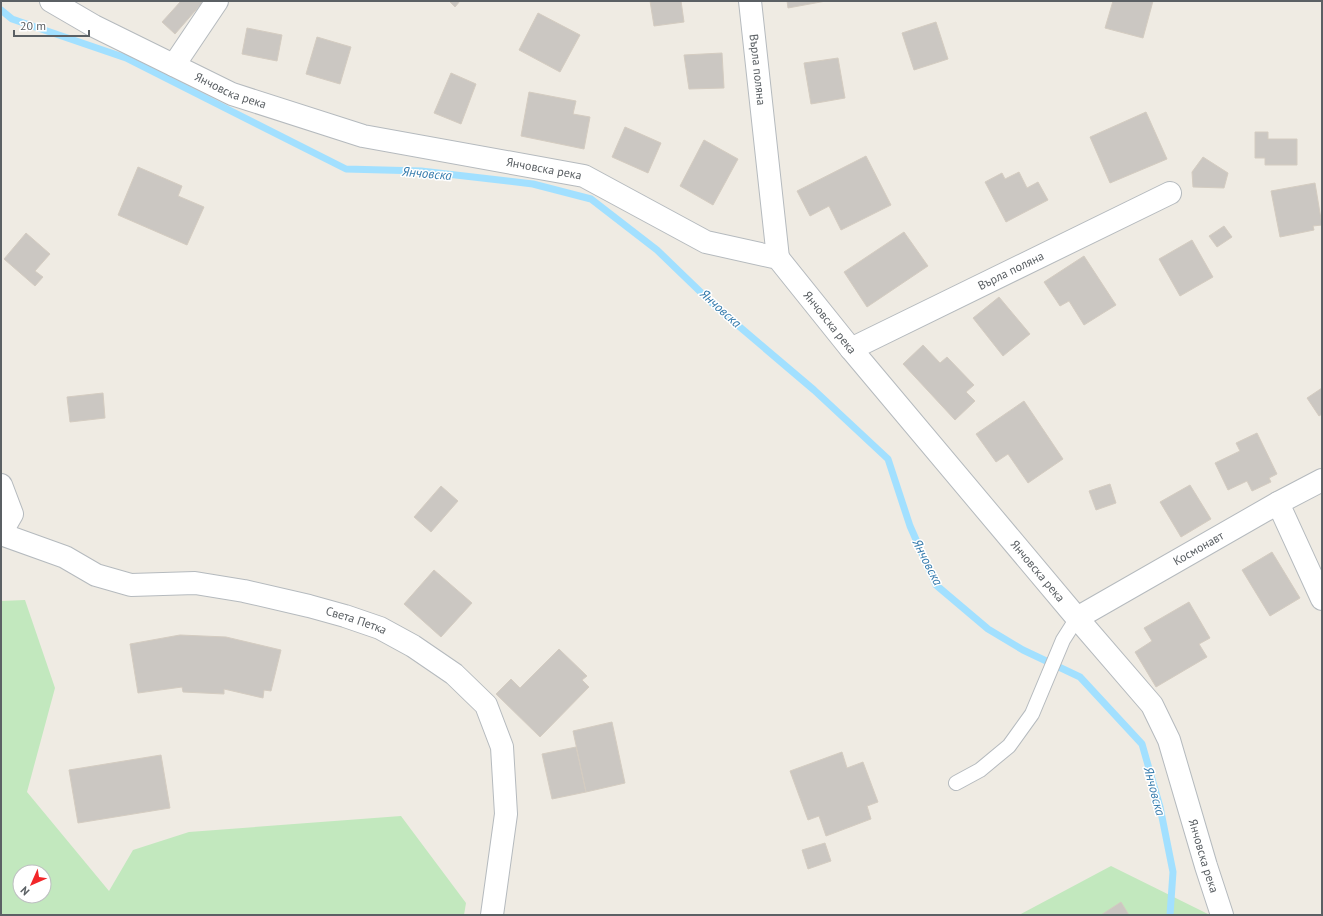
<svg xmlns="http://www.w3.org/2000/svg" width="1323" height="916" viewBox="0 0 1323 916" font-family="'PT Sans',sans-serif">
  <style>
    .green { fill: #c2e8be; fill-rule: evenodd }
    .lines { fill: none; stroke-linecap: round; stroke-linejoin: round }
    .stream { stroke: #a2e0ff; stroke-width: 7 }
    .building { fill: #cbc7c2; stroke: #d4ccc1 }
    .lane-casing { stroke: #b5babe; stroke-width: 16 }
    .street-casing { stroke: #b5babe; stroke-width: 24 }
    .lane { stroke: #fff; stroke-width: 14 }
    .street { stroke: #fff; stroke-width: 22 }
    .labels { text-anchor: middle; stroke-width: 3; stroke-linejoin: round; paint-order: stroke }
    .street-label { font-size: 12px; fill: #5b6064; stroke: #fff }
    .water-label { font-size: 13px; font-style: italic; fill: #377cad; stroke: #fff }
  </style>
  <rect width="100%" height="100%" fill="#efebe3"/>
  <path class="green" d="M25,600L55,688L27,792L109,891L133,850L189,832L401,816L466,903L464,915H1V601ZM20,872H44V896H20Z
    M1111,866L1210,915H1019Z"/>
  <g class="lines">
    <path class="stream" d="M1,10L12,19L126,58L346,169L421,171L533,184L591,199L657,250L714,305L814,390L888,459L910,526L936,585L988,629L1023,650L1080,677L1142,744L1160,807L1173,872L1170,915"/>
  </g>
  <path class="building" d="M181,1H200L202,3L175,34L162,22Z
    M449,1H460L455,7Z
    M650,1H681L684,22L654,26Z
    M787,1H826L788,8Z
    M1113,1H1153L1143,38L1105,28Z
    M538,13L580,35L560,72L519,50Z
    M936,22L948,59L914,70L902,33Z
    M247,28L282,35L277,61L242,54Z
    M317,37L351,47L340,84L306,74Z
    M722,53L724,88L689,89L684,55Z
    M838,58L845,98L811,104L804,63Z
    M451,73L476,84L461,124L434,113Z
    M529,92L576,101L573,114L590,117L584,149L521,136Z
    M1146,112L1167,159L1110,183L1090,137Z
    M625,127L661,143L648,173L612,157Z
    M1255,132H1268V139H1297V165H1265V158H1255Z
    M704,140L738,159L713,205L680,186Z
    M866,156L891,205L841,230L829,206L810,216L797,191Z
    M1203,157L1228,173L1224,188L1193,187L1192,172Z
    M138,167L182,186L178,196L204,207L187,245L118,215Z
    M1019,172L1027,188L1038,182L1048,200L1006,222L985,182L1002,173L1005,179Z
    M1315,183L1322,225L1313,226L1314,230L1280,237L1271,191Z
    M1224,226L1232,237L1217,247L1209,236Z
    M904,232L928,266L867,307L844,272Z
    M26,233L50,254L35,271L43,277L35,286L4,259Z
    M1192,240L1213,277L1180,296L1159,259Z
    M1084,256L1116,305L1084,325L1069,301L1060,306L1044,282Z
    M999,297L1030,334L1003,356L973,318Z
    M923,345L940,363L947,357L974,385L966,392L975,401L955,420L903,364Z
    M1322,388V414L1319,416L1307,398Z
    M103,393L105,418L70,422L67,397Z
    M1024,401L1063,459L1028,483L1008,454L996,462L976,434Z
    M1257,433L1277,474L1269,478L1271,482L1252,491L1247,481L1228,490L1215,463L1240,451L1236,443Z
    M1110,484L1116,503L1096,510L1089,491Z
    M1190,485L1211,519L1181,537L1160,502Z
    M441,486L458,501L431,532L414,517Z
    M1272,552L1300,598L1270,616L1242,570Z
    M434,570L472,603L441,637L404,604Z
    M1189,602L1210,638L1199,644L1207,657L1156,687L1135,652L1152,641L1144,628Z
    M180,635L226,637L281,650L271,691L264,690L263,698L224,689V694L183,692L182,687L138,693L130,644Z
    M559,649L587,676L582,680L589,687L540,737L496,694L511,679L520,688Z
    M612,722L625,783L586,792L573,731Z
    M576,747L586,792L552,799L542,754Z
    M842,752L847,768L863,762L878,802L867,806L871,819L826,836L819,816L808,820L790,771Z
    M161,755L170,808L78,823L69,770Z
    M825,843L831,861L808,869L802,850Z
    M1121,902L1129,915H1101Z"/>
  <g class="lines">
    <defs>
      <path id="lane" d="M956,783L980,770L1009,746L1032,714L1063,640L1077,618"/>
      <g id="street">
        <path id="s1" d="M51,1L94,26L232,94L363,136L584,176L706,242L778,258L851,349L1077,618L1152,705L1169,740L1206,866L1222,915"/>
        <path id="s2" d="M750,1L778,258"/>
        <path d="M174,65L217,1"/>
        <path id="s3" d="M851,349L1170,193"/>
        <path d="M1,485L12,514L1,533"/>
        <path d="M1278,503L1322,599"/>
        <path id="s4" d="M1,534L65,557L96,575L131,585L195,583L244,591L309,606L345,616L380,628L413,646L454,674L486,705L502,747L506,814L492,915"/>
        <path id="s5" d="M1077,618L1278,503L1322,480"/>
      </g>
    </defs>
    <use href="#lane" class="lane-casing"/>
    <use href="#street" class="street-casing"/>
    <use href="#lane" class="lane"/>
    <use href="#street" class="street"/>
  </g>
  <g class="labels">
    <g class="street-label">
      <text dy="4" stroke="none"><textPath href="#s2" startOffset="69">Върла поляна</textPath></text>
      <text dy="4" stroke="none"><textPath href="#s1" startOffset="201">Янчовска река</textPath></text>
      <text dy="4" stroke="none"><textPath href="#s1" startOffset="525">Янчовска река</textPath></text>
      <text dy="4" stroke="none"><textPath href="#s3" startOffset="178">Върла поляна</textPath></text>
      <text dy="4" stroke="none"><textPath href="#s1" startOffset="861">Янчовска река</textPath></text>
      <text dy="4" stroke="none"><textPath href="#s5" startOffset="140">Космонавт</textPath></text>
      <text dy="4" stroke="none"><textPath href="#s1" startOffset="1185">Янчовска река</textPath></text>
      <text dy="4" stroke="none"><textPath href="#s4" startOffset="370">Света Петка</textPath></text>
      <text dy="4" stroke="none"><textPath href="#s1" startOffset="1521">Янчовска река</textPath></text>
    </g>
    <g class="water-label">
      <text transform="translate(427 173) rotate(5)" y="5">Янчовска</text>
      <text transform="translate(721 308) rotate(42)" y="5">Янчовска</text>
      <text transform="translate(928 562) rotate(63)" y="5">Янчовска</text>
      <text transform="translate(1155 791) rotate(75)" y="5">Янчовска</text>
    </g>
  </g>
  <rect width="1323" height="916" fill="none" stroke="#5b6064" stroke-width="4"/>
  <g transform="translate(32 884) rotate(225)"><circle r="19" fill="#ffffff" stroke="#bdbfc1"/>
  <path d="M0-3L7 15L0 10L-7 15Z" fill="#f22629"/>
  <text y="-6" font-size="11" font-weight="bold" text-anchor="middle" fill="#5b6064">N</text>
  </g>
  <path d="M14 30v6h75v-6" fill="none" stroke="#5b6064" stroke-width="2"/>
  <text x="20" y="30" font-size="12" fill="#5b6064" stroke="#ffffff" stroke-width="3" paint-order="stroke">20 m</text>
</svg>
